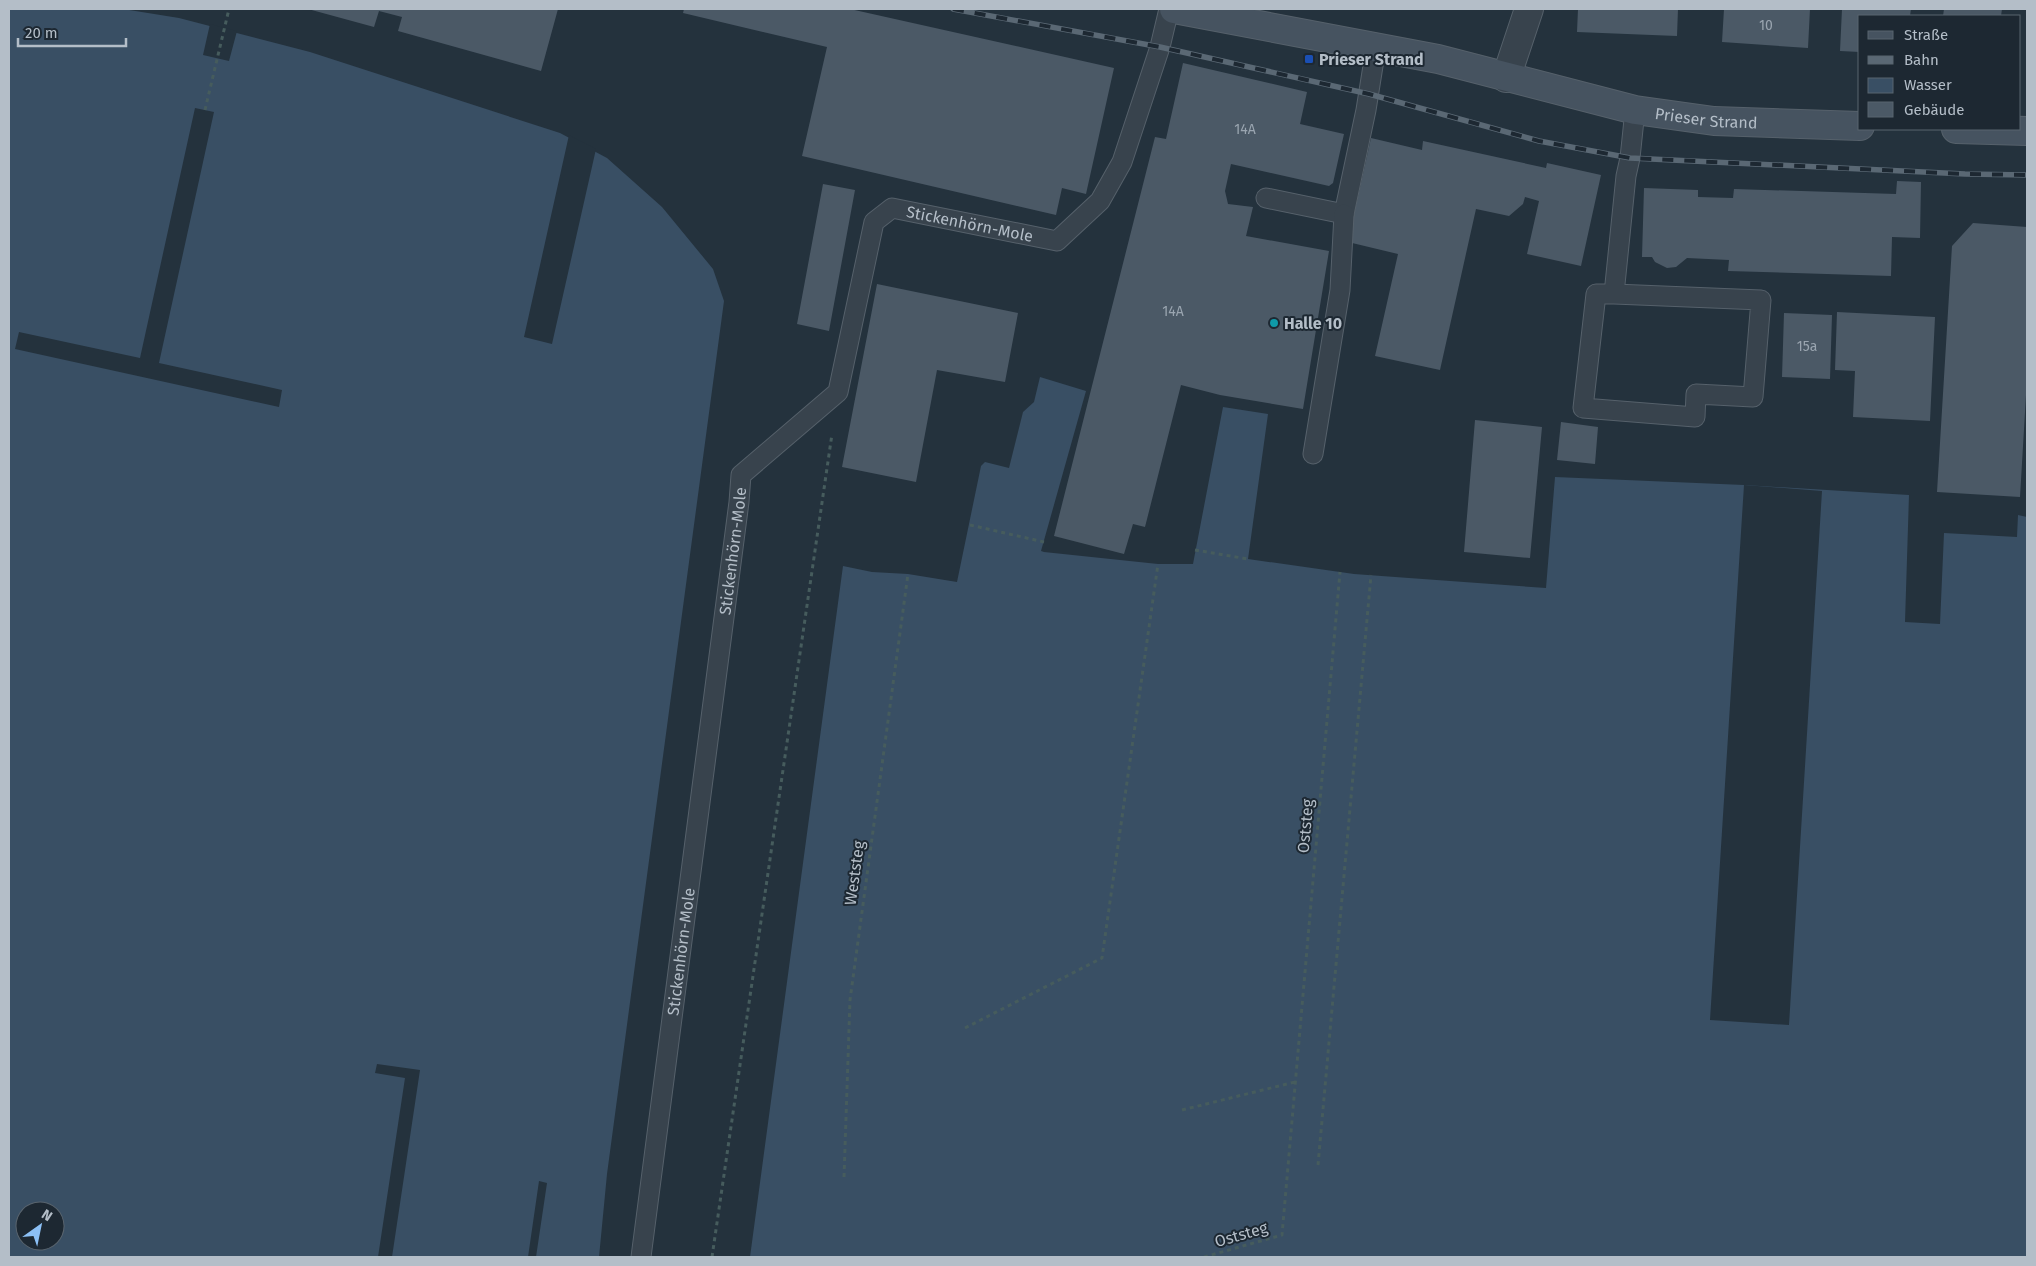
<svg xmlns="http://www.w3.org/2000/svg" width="2036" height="1266" viewBox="0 0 2036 1266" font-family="'Fira Sans',sans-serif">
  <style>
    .water { fill: #394f64; fill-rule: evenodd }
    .pier { fill: #24323d }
    .building { fill: #4b5966 }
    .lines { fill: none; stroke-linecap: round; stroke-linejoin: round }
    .lane-casing { stroke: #56616b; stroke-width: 21 }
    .street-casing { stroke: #56616b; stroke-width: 30 }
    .secondary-casing { stroke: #56616b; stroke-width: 30 }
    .path { stroke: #465c5d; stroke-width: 3; stroke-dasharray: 4 4; stroke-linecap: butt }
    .lane { stroke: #38434d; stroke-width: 19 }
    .street { stroke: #38434d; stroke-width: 28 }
    .secondary { stroke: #465360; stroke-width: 28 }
    .rail-casing { stroke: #5a6874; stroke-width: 5.5 }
    .rail { stroke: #1d2832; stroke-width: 4; stroke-dasharray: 11; stroke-linecap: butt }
    .transit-dot { fill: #1a4fb4; stroke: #1d2832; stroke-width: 2 }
    .culture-dot { fill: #0f9aa8; stroke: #1d2832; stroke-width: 2 }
    .labels { text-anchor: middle; stroke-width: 4; stroke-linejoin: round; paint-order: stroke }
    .number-label { font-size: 14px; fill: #9aa5b0 }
    .poi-label { font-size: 16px; font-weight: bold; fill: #b4bec8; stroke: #1d2832; text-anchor: start }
    .street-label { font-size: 16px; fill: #b4bec8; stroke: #1d2832 }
  </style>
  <rect width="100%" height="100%" fill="#24323d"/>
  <path class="water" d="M9,9H123L179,18L310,52L560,133L607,158L662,207L713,269L724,301L607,1174L599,1257H9ZM25,1211H55V1241H25Z
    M1040,377L1086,391L1041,551L1044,552L1158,564H1193L1223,407L1268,414L1248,559L1354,574L1546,588L1555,477L1744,485L1909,495L1905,622L1940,624L1944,533L2017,537L2018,515L2027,517V1257H750L843,566L872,572L908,574L957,582L981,466L985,462L1009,468L1023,412L1034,402Z"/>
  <path class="pier" d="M210,24L237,31L229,61L203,55Z
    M195,108L214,112L159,363L282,390L279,407L15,349L19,332L140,358Z
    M569,135L596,149L552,344L524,337Z
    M1744,485L1822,491L1789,1025L1710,1020Z
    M377,1064L420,1070L392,1257H378L405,1078L375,1073Z
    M539,1181L547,1183L536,1257H528Z"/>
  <path class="building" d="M308,9H558L541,71L398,31L402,17L379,11L374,27Z
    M684,9H850L1114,68L1086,194L1062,188L1056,215L802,156L827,47L683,13Z
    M1578,9H1678L1677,36L1577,32Z
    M1724,9H1810L1808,48L1722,42Z
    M1842,9H1911L1910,16H1860V52L1840,51Z
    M1944,9H2002L2001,16H1943Z
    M1183,63L1307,92L1300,124L1344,134L1333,183L1329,186L1231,164L1225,191L1228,204L1253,207L1246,236L1329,251L1303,409L1220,395L1181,385L1145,527L1133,524L1124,554L1054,536L1155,137L1166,139Z
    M1371,138L1422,150L1423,141L1546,168L1547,163L1601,175L1581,266L1527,254L1539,201L1525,197L1523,204L1509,216L1476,209L1440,370L1375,356L1398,254L1348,242Z
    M1897,181L1921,182L1920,238L1892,237L1891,276L1728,271L1729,260L1687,258L1676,267L1667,268L1655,262L1652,257H1642L1644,188L1698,190V197L1733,198L1734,189L1896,194Z
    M823,184L855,190L829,331L797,324Z
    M1973,223L2027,227V378L2020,497L1937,492L1952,246Z
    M877,284L1018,313L1005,382L937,370L916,482L842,467Z
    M1837,312L1935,317L1930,421L1853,417L1855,371L1835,370Z
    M1784,313L1832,315L1830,379L1782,377Z
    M1475,420L1542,427L1530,558L1464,552Z
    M1561,422L1598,427L1595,464L1557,460Z"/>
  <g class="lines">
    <defs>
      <g id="lane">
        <path d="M1266,198L1344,214L1366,110L1376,47"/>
        <path d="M1614,294L1761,300L1753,397L1696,394L1695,417L1583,408L1596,294H1614L1626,176L1630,158L1635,110"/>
        <path d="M1313,454L1340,290L1344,214"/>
        <path id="s1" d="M641,1257L739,502L741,475L838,392L874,222L892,208L1057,241L1100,201L1122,162L1160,47L1169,9"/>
      </g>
      <path id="street" d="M1506,78L1529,9"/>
      <g id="secondary">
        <path id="s2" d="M1174,9L1438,59L1635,110L1714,121L1860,126"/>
        <path d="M1956,129L2027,131"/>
      </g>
    </defs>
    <use href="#lane" class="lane-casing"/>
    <use href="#street" class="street-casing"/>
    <use href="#secondary" class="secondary-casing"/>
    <path class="path" d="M205,110L229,9
      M970,525L1044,542
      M1195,550L1248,559
      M965,1028L1102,958L1158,564
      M1182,1110L1295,1082
      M1318,1165L1371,575
      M844,1177L850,1000L908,574
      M712,1257L832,434
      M1204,1257L1282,1235L1340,572"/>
    <use href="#lane" class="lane"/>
    <use href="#street" class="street"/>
    <use href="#secondary" class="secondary"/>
    <defs>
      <path id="rail" d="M953,9L1160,47L1369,94L1539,141L1630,158L1965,174L2027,175"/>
    </defs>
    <use href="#rail" class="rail-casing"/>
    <use href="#rail" class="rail"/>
  </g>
  <rect class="transit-dot" x="1304" y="54" width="10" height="10" rx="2.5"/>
  <circle class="culture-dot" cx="1274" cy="323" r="5"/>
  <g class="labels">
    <g class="number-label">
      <text x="1766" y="30">10</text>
      <text x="1245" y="134">14A</text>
      <text x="1173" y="316">14A</text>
      <text x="1807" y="351">15a</text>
    </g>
    <g class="poi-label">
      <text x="1319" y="65">Prieser Strand</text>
      <text x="1284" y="329">Halle 10</text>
    </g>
    <g class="street-label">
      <text dy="6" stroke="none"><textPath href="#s2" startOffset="544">Prieser Strand</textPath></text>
      <text dy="6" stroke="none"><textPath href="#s1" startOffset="1192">Stickenhörn-Mole</textPath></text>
      <text dy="6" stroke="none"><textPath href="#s1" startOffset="712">Stickenhörn-Mole</textPath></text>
      <text transform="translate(1305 826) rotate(-85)" y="6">Oststeg</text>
      <text transform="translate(854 873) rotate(-82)" y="6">Weststeg</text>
      <text dy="6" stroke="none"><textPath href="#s1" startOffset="308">Stickenhörn-Mole</textPath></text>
      <text transform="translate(1241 1234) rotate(-16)" y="6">Oststeg</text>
    </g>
  </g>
  <rect width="2036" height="1266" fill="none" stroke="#b4bec8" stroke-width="20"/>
  <rect x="1858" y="15" width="162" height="115" fill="#1d2832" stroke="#59646e"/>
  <rect x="1868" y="31" width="25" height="8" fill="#465360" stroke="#59646e"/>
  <text x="1904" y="40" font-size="15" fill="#b4bec8">Straße</text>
  <rect x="1868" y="56" width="25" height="8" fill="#5a6874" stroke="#59646e"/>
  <text x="1904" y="65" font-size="15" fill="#b4bec8">Bahn</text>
  <rect x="1868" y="78" width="25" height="15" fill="#394f64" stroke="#59646e"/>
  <text x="1904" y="90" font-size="15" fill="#b4bec8">Wasser</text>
  <rect x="1868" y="102" width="25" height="15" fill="#4b5966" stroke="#59646e"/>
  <text x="1904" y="115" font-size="15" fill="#b4bec8">Gebäude</text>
  <g transform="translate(40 1226) rotate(33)"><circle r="24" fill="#1d2832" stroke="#59646e"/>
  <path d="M0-4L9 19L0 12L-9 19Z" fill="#8cc0f6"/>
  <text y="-8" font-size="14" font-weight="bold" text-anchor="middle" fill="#b4bec8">N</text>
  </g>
  <path d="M18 38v8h108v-8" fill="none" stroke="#b4bec8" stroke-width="2.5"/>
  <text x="25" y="38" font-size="15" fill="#b4bec8" stroke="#1d2832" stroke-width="4" paint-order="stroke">20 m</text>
</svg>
